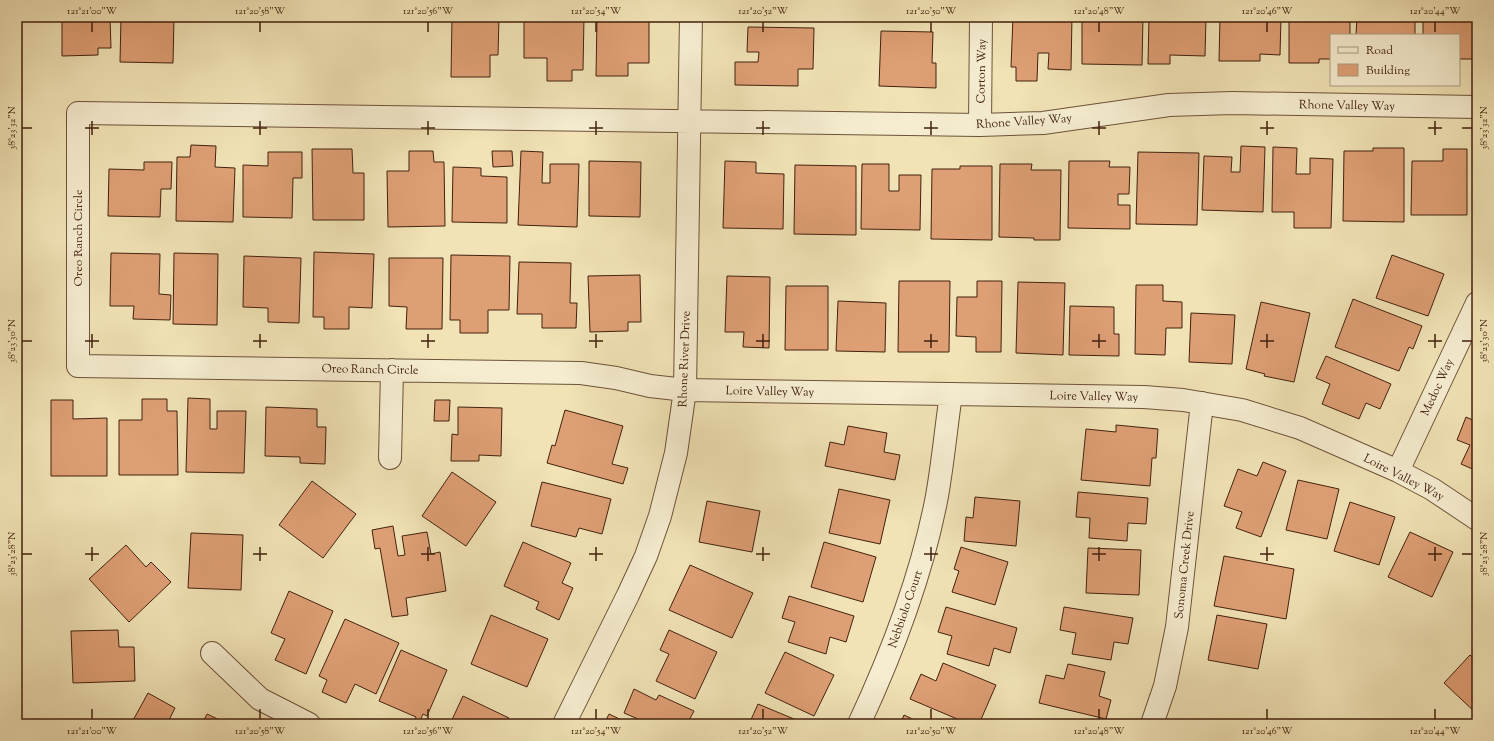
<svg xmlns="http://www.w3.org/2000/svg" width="1494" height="741" viewBox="0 0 1494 741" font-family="'Sorts Mill Goudy',serif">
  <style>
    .building { fill: #df9f75; stroke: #42210e }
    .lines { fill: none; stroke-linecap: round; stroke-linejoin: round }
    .minor-casing { stroke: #6e5238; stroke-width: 24 }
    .minor { stroke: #f6edd0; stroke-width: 22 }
    .ticks { fill: none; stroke: #42210e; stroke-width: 1.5 }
    .labels { text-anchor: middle; stroke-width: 4; stroke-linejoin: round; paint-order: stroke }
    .street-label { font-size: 12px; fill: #42210e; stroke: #f6edd0 }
    .neatline { fill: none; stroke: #42210e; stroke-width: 1.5 }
    .ticks-label { font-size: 10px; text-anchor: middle; fill: #42210e }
  </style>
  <rect width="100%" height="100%" fill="#f1e3b6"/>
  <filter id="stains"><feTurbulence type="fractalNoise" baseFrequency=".005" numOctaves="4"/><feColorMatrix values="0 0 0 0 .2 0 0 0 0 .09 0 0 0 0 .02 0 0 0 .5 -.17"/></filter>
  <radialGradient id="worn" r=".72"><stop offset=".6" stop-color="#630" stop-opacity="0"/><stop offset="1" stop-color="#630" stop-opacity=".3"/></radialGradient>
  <path class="building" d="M62,17H110L111,48H98V55L62,56Z
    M121,17H174L173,63L120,62Z
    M452,17H499L498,55H490V77H451Z
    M524,17H584L583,70H572V81H547V58H524Z
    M597,17H649V63H628V76H596Z
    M870,17H930V19H870Z
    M1013,17H1072L1071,70L1048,69L1049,53H1038L1037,81H1016V67H1011Z
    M1082,17H1143L1142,65L1082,64Z
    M1149,17H1206L1205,56L1170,55V64H1148Z
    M1220,17H1281L1280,55L1260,54V61H1219Z
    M1289,17H1350V35H1331V59H1319V63H1289Z
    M1357,17H1415V35H1356Z
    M1423,17H1477V59H1459V35H1423Z
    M748,27L814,28L813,69H798V86L735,85V62H758L759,52H747Z
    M881,31L933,32L932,63H936V88L879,86Z
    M191,145L216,146L215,167L235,168L233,222L176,221L177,157H190Z
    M1241,146L1265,147L1263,212L1202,210L1204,156L1232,157L1231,172H1240Z
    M1273,147L1297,148L1296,174H1310V158L1333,159L1331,228H1294V212H1272Z
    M1373,148H1404V222L1343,221L1344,151H1373Z
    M312,149H352L353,173H364V220H313Z
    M1443,149H1467V215H1411L1412,161H1443Z
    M409,151H433L434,162H444L445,226L388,227L387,171H409Z
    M492,151H512L513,166L493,167Z
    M521,151L543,152L542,183H550V164H579L577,227L518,225Z
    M268,152H302V178H293L292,218L243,217V165L268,166Z
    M1138,152L1199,153L1197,225L1136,224Z
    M589,161L641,162L640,217L589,216Z
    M725,161L756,162V173L784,174L783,229L723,228Z
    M1069,161H1110L1109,167H1130L1129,194H1118V205H1130V229L1068,228Z
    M144,162H172L171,189H161L160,217L108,216L109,169L144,170Z
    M862,164H889V191H899V175H921L920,230L861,229Z
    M1000,164H1032L1031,170H1061L1060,240H1034V238L999,237Z
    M795,165L856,166V235L794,234Z
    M960,166H992V240L931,239L932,169H960Z
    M453,167L481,168V176L507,177V223L452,222Z
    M314,252L374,254L372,308L349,307V329H324V317H313Z
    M111,253L160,254L159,294L171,295L170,320L133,319L134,306H110Z
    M174,253L218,254L217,325L173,324Z
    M451,255L510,256L509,310H488V333H460V320H450Z
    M1392,255L1444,274L1428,316L1376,298Z
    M244,256L301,258L299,323L268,322V308L243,307Z
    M389,258H443L442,329H406L407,307L389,306Z
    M519,262L571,263L570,303H577L576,328H542V314H517Z
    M640,275L641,322H628V331L590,332L588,276Z
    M727,276L770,277L769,348L743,347L744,332H725Z
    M899,281H950L949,352H898Z
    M977,281H1002L1001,352H976V337L956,336L957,297H977Z
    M1018,282L1065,283L1063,355L1016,353Z
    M1136,285H1163V301L1182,302V328H1166L1165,355L1135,354Z
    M786,286H828V350H785Z
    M1353,299L1422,326L1413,349L1409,347L1399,371L1335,347Z
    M838,301L886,303L885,352L836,351Z
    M1261,302L1310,313L1294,382L1264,376L1265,374L1246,369Z
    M1070,306L1114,307V334H1119V356L1069,355Z
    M1191,313L1235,315L1232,364L1189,362Z
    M1326,356L1391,384L1380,409L1366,403L1359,419L1322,404L1330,384L1316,378Z
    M188,398L210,399V429H217V411H246L244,473L186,472Z
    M142,399H167V411H177L178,475H119V420H142Z
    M51,400H73V419L107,418V476H51Z
    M435,400H450L449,421H434Z
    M266,407L317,409V427H326L325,464L300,463V457L265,456Z
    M458,407L502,408L501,456L479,455V461H451L452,434L458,435Z
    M565,410L623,426L612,464L628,468L623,484L547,463L552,445L555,446Z
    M1466,417L1477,422V471L1461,464L1470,445L1457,440Z
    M1116,425L1158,429L1156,458H1152L1150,486L1081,480L1086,429L1116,432Z
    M848,426L887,433L884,452L900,455L895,480L825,466L830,442L844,445Z
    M1263,462L1286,471L1261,537L1236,528L1242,512L1224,506L1238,469L1257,476Z
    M452,472L496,502L466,546L422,516Z
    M1298,480L1339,489L1327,539L1286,530Z
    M312,481L356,514L323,558L279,525Z
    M542,482L611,499L602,534L579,528L576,537L531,526Z
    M839,489L890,500L880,544L829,533Z
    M1078,492L1148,498L1146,524L1128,523L1127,541L1089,538L1090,518L1076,517Z
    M975,497L1020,501L1016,546L964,541L966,517L973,518Z
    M707,501L760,511L752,552L699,542Z
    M1350,502L1395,517L1379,565L1334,551Z
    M393,526L398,556L405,555L402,536L427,532L431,554L440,552L446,591L406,598L408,615L392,617L380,548L375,549L372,530Z
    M1410,532L1453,552L1432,597L1388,577Z
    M191,533L243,535L241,590L188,588Z
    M523,542L571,563L562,583L573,588L559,620L536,609L539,602L504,586Z
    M824,542L876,557L863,602L811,587Z
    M126,545L146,567L151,562L171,582L129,622L89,579Z
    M961,547L1008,562L995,605L952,592L959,571L954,569Z
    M1088,548L1141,550L1139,595L1086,593Z
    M1224,556L1294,569L1286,619L1214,606Z
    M690,565L753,593L732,638L669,610Z
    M289,591L333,611L306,674L275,660L285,639L271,633Z
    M789,596L854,616L846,642L830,637L826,654L788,642L795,622L782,618Z
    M946,607L1017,628L1010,653L994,648L989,666L947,654L952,636L938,632Z
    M1064,607L1133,618L1128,644L1114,642L1111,660L1072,654L1076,633L1060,630Z
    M491,615L548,639L527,687L471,664Z
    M1217,615L1267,624L1258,669L1208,660Z
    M345,619L399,643L376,694L355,684L346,703L322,692L327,680L319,676Z
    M118,630L119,647H134L135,681L73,683L71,631Z
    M669,630L717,652L695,699L656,681L669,654L660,650Z
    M401,650L447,670L427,716L423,714L419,723L420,724H413L416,717L379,701Z
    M785,652L834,675L814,716L765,693Z
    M1470,655L1477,661V714L1444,683Z
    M943,663L996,685L979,724H969L910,699L921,674L936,681Z
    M1068,664L1105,672L1099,696L1111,700L1106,719L1039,703L1046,675L1064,679Z
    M634,689L656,700L659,695L694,711L687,724H636L638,719L624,713Z
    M148,693L175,708L169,720L176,724H131Z
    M463,696L509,718L506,724H450Z
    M758,704L806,724H749Z
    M207,714L228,724H202Z
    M609,714L630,724H604Z
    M904,715L923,724H900Z"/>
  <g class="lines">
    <defs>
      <path id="minor" d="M1477,107L1232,103L1169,105L1043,123L980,125L78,113V366L581,373L616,378L650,386L685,390L1144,397L1183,400L1242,410L1300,428L1398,471L1432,489L1477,519
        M980,125L981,17
        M390,458L392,370
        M1398,471L1477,303
        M212,653L260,699L309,724
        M564,724L628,595L646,556L660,516L676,453L685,390L691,17
        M859,724C893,651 922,576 937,496C943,462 946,428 951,394
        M1152,724L1165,686L1177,627L1202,403"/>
    </defs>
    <use href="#minor" class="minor-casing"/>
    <use href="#minor" class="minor"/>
  </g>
  <path class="ticks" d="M92,22V32M260,22V32M428,22V32M596,22V32M763,22V32M931,22V32M1099,22V32M1267,22V32M1435,22V32M92,121V135M260,121V135M428,121V135M596,121V135M763,121V135M931,121V135M1099,121V135M1267,121V135M1435,121V135M22,128H32M85,128H99M253,128H267M421,128H435M589,128H603M756,128H770M924,128H938M1092,128H1106M1260,128H1274M1428,128H1442M1462,128H1472M92,334V348M260,334V348M428,334V348M596,334V348M763,334V348M931,334V348M1099,334V348M1267,334V348M1435,334V348M22,341H32M85,341H99M253,341H267M421,341H435M589,341H603M756,341H770M924,341H938M1092,341H1106M1260,341H1274M1428,341H1442M1462,341H1472M92,547V561M260,547V561M428,547V561M596,547V561M763,547V561M931,547V561M1099,547V561M1267,547V561M1435,547V561M22,554H32M85,554H99M253,554H267M421,554H435M589,554H603M756,554H770M924,554H938M1092,554H1106M1260,554H1274M1428,554H1442M1462,554H1472M92,709V719M260,709V719M428,709V719M596,709V719M763,709V719M931,709V719M1099,709V719M1267,709V719M1435,709V719"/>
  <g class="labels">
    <g class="street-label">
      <text transform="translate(981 71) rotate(-89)" y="4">Corton Way</text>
      <text transform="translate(1347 105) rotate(1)" y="4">Rhone Valley Way</text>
      <text transform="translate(1024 121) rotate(-4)" y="4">Rhone Valley Way</text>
      <text transform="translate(78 238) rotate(-90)" y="4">Oreo Ranch Circle</text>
      <text transform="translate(684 359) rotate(-88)" y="4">Rhone River Drive</text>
      <text transform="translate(370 369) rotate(1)" y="4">Oreo Ranch Circle</text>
      <text transform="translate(1437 387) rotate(-65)" y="4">Medoc Way</text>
      <text transform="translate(770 391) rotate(1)" y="4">Loire Valley Way</text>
      <text transform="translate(1094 396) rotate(1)" y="4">Loire Valley Way</text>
      <text transform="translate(1404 477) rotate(27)" y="4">Loire Valley Way</text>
      <text transform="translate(1184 565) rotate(-84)" y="4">Sonoma Creek Drive</text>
      <text transform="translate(905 609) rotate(-71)" y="4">Nebbiolo Court</text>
    </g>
  </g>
  <rect width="1494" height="741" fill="none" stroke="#f1e3b6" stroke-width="44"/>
  <rect x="1330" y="34" width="130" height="52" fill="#f6edd0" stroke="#ae9b82"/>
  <rect x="1338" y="47" width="20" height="6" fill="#f6edd0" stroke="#ae9b82"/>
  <text x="1366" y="54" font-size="12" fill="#42210e">Road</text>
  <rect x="1338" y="64" width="20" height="12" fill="#df9f75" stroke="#ae9b82"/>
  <text x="1366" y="74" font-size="12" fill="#42210e">Building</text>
  <rect x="22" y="22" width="1450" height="697" class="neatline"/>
  <g class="ticks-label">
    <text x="92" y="14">121°21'00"W</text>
    <text x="260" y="14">121°20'58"W</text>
    <text x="428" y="14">121°20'56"W</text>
    <text x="596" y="14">121°20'54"W</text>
    <text x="763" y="14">121°20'52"W</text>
    <text x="931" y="14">121°20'50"W</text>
    <text x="1099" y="14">121°20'48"W</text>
    <text x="1267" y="14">121°20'46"W</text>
    <text x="1435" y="14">121°20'44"W</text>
    <text transform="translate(11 128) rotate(-90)" y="4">38°23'32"N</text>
    <text transform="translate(1483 128) rotate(-90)" y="4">38°23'32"N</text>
    <text transform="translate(11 341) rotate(-90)" y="4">38°23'30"N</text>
    <text transform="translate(1483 341) rotate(-90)" y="4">38°23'30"N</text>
    <text transform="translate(11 554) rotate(-90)" y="4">38°23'28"N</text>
    <text transform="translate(1483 554) rotate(-90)" y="4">38°23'28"N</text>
    <text x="92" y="734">121°21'00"W</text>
    <text x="260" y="734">121°20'58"W</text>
    <text x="428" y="734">121°20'56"W</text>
    <text x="596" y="734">121°20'54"W</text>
    <text x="763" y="734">121°20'52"W</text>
    <text x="931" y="734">121°20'50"W</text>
    <text x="1099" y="734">121°20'48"W</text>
    <text x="1267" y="734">121°20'46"W</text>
    <text x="1435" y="734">121°20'44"W</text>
  </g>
  <rect width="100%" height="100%" filter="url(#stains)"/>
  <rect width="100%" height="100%" fill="url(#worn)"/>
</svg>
